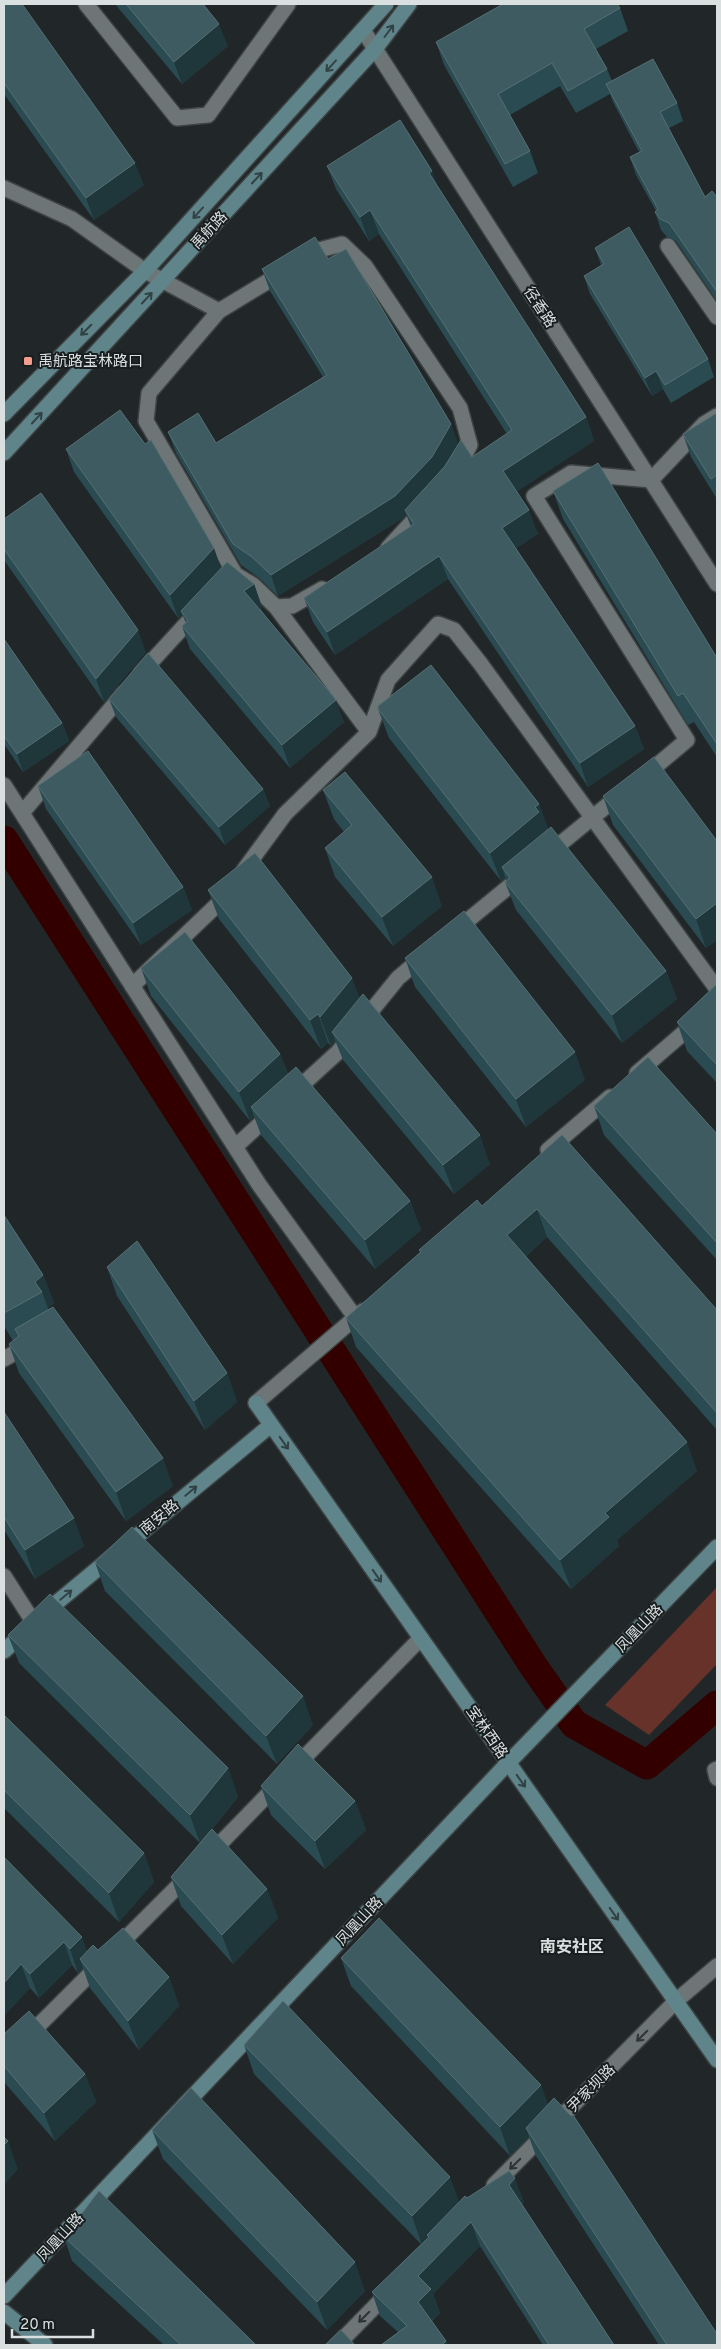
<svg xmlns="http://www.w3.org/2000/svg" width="721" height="2349" viewBox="0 0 721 2349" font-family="Overpass,'Noto Sans SC',sans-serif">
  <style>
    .green { fill: #663229 }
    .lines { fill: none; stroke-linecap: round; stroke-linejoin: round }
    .canal { stroke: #300; stroke-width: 29 }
    .lane-casing { stroke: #3d4242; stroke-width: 18 }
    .street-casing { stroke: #3d4242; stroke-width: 18 }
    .secondary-casing { stroke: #3d4242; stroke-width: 18 }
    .lane { stroke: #6d7576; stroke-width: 15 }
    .street { stroke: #6d7576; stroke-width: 15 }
    .secondary { stroke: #5f858b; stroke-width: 15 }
    .wall { fill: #2a4b51 }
    .shaded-wall { fill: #1f363a }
    .building { fill: #3d5b60; stroke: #567074 }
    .oneway { stroke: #314245 }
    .oneway2 { stroke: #2d3435 }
    .poi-dot { fill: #f49d8d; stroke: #181e1f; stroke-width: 2 }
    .labels { text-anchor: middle; stroke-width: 4; stroke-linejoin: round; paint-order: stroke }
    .street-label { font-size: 15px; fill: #dadfdf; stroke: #181e1f }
    .poi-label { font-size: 15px; fill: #dadfdf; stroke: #181e1f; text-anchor: start }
    .neighbourhood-label { font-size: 16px; font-weight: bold; fill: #dadfdf; stroke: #181e1f }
  </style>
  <rect width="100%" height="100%" fill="#212729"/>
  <path class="green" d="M717,1587V1664L649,1735L605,1705Z"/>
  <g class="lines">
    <path class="canal" d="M4,840L534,1667L574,1724L647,1765L717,1705"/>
    <defs>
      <path id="lane" d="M86,4L177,118L208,115L288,4
        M4,188L72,219L145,271L219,311L285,271
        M668,246L717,317
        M305,259L319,250L342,244L365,266L460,408L470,445L458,467
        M219,311L149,393L146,421L234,572
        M388,548L423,510
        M238,576L253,585L276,607L292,606L322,589
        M276,607L369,732
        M141,673L196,613
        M643,777L687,740L534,496L571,473L651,480L704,424L717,416
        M4,785L260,1186L355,1317
        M22,813L124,693
        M548,854L621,794
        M244,870L285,814L369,732L388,680L438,624L454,630L480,663L717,989
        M456,930L523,875
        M132,986L221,901L228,893
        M637,1073L717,1004
        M292,1094L338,1052L398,978L424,956
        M235,1147L273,1112
        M548,1150L610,1097
        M4,1359L30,1344
        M256,1403L363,1311
        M4,1576L34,1623
        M717,1769L715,1770L717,1778
        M676,2001L717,1966"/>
      <path id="street" d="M363,30L717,584
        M294,1768L421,1638
        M209,1855L278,1784
        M4,2060L189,1875
        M494,2185L676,2001
        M337,2345L390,2291"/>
      <path id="secondary" d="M4,414L145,271L386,4
        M4,453L375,49L409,4
        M256,1403L717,2060
        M43,1614L271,1425
        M4,1651L27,1630
        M4,2296L508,1763L717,1547
        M4,2312L45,2345"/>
    </defs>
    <use href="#lane" class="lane-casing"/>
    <use href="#street" class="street-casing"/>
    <use href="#secondary" class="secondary-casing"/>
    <use href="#lane" class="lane"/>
    <use href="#street" class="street"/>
    <use href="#secondary" class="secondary"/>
  </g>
  <path class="wall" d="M4,4L144,185L94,220L4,94Z
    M115,4H203L228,46L182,84Z
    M620,8L628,31L596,49L607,69L612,81L677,103L683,121L669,128L705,197H717V301L676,241L667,237L661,230L655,212L656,211L636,175L630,157L639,152L613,102L610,94L576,113L560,86L510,115L530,151L538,173L513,187L444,65L436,42Z
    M327,166L438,188L586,417L594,441L517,491L538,534L516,548L635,726L644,749L588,787L448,579L335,655L313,622L304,598L411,527L406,514L403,518L278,596L259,578L241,565L176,453L168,432L216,443L323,377L270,291L262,269L328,259L458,444L472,457L507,434L379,234L369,241L336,189Z
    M595,248L708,359L714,377L671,403L663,389L652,396L590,294L584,276L601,265Z
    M717,413V499L691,457L683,434Z
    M66,449L221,568L254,584L262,607L260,608L344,722L290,768L190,649L182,626L186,623L182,614L178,618L74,472Z
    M553,491L717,658V757L694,722L688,725L563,519Z
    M4,519L146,652L104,702L4,560Z
    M4,639L62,723L69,741L23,772L4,744Z
    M109,699L263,789L270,806L225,845L116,717Z
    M378,709L539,804L548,829L666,971L677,999L622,1043L516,910L505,882L506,881L505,877L501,881L389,738Z
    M38,786L183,887L192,910L141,945L46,809Z
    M323,790L442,906L393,946L335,877L325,848L344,832L334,819Z
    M603,796L717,841V940L706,948L613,825Z
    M208,890L360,998L490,1164L454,1194L343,1060L335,1040L331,1046L328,1043L321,1049L219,919Z
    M405,958L585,1080L526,1127L415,987Z
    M141,968L280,1054L288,1074L410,1201L421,1230L375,1269L261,1135L254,1116L250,1121L151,996Z
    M717,984V1083L687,1051L677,1022Z
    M594,1106L717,1134V1260L604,1135Z
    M562,1135L717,1310V1430L547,1237L526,1256L697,1471L617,1540L619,1546L571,1589L356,1347L346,1318L420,1252L419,1250L482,1206Z
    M4,1215L43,1275L54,1303L48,1308L49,1310L173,1486L126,1521L19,1373L9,1344L13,1341L4,1326Z
    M107,1267L227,1373L237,1402L205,1430L117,1296Z
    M4,1412L84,1546L35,1579L4,1530Z
    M95,1562L313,1725L277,1764L105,1591Z
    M8,1635L228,1768L238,1797L212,1829L267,1889L278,1918L233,1964L181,1906L171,1877L200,1843L19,1663Z
    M4,1715L144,1853L154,1882L119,1922L4,1808Z
    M261,1786L355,1801L366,1830L325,1869L271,1815Z
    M4,1857L87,1951L98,1950L169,1977L179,2006L139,2050L90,1988L83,1968L78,1973L72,1965L39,1998L30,1988L4,2016Z
    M341,1958L548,2104L717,2345H659L536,2156L529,2137L510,2156L351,1986Z
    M4,2034L85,2074L96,2102L55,2141L4,2082Z
    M244,2045L459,2202L467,2198L524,2202L522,2204L614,2345H543L480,2246L433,2294L440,2313L432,2321L446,2341L448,2345H381L398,2332L380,2316L372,2292L421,2244L254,2074Z
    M152,2130L365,2291L327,2330L163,2159Z
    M64,2237L256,2345H164L72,2261Z"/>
  <path class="shaded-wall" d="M219,24L228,46L182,84L174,62Z
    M135,163L144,185L94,220L86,198Z
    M432,171L441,195L429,173Z
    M370,210L379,234L369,241L360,217Z
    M656,371L663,389L652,396L645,378Z
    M586,417L594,441L512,495L503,471Z
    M451,424L459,445L439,478L405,510L406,514L403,518L278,596L271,575Z
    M529,510L538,534L511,552L502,528Z
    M214,548L222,571L181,611L182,614L178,618L170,595Z
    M439,556L448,579L335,655L327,632Z
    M254,584L262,607L253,613L244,591Z
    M138,630L146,652L104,702L96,679Z
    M336,700L344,722L290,768L282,745Z
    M62,723L69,741L23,772L17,754Z
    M635,726L644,749L588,787L580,763Z
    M263,789L270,806L225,845L219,827Z
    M539,804L549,833L502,867L505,877L501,881L490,853Z
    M432,877L442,906L393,946L382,917Z
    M183,887L192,910L141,945L133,923Z
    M717,903V940L706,948L696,919Z
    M666,971L677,999L622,1043L612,1015Z
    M352,978L363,1006L332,1032L335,1040L331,1046L320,1017Z
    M318,1014L328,1043L321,1049L310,1020Z
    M575,1052L585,1080L526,1127L516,1099Z
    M280,1054L291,1083L251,1107L254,1116L250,1121L239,1092Z
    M480,1135L490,1164L454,1194L443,1165Z
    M410,1201L421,1230L375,1269L365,1240Z
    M537,1209L547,1237L517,1263L507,1235Z
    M43,1275L54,1303L48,1308L42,1292L35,1282Z
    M227,1373L237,1402L205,1430L194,1401Z
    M687,1442L697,1471L617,1540L619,1546L571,1589L560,1560L605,1513Z
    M163,1458L173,1486L126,1521L116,1492Z
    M74,1518L84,1546L35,1579L25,1550Z
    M303,1696L313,1725L277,1764L266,1736Z
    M228,1768L238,1797L200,1843L190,1815Z
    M355,1801L366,1830L325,1869L315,1841Z
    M144,1853L154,1882L119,1922L109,1893Z
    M267,1889L278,1918L233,1964L222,1935Z
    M82,1937L91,1961L80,1959L83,1968L78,1973L70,1949Z
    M64,1942L72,1965L39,1998L30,1974Z
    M21,1964L30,1988L4,2016V1983Z
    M169,1977L179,2006L139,2050L128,2021Z
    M85,2074L96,2102L55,2141L44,2113Z
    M541,2085L552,2114L526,2128L529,2137L510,2156L500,2127Z
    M8,2141L18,2169L4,2185V2145Z
    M450,2177L461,2206L427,2235L428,2239L422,2245L412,2216Z
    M515,2178L524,2202L518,2208L509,2185Z
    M471,2222L480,2246L433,2294L440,2313L426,2325L418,2302V2276Z
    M355,2262L365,2291L327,2330L317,2302Z
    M446,2341L448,2345H444L443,2344Z"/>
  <path class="building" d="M4,4H22L135,163L86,198L4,83Z
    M126,4H203L219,24L174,62Z
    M503,4H617L620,8L584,29L607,69L568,91L552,63L498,94L530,151L505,164L436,42Z
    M653,59L677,103L660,112L705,197L712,191L717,197V292L669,223L660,219L655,212L658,209L630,157L642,151L606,84Z
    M400,120L432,171L429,173L586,417L503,471L529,510L502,528L635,726L580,763L439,556L327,632L304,598L414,524L405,510L445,466L461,440L472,457L512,430L370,210L360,217L327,166Z
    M629,227L708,359L665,385L656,371L645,378L584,276L604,264L595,248Z
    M315,237L328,259L346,249L451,424L432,457L395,496L271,575L252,557L233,544L168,432L198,413L216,443L327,375L262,269Z
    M120,410L145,444L151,440L214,548L170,595L66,449Z
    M717,413V475L711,479L683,434Z
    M598,463L717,658V744L683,693L678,696L553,491Z
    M41,493L138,630L96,679L4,549V519Z
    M227,562L254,584L244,591L336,700L282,745L182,626L188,621L181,611Z
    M4,639L62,723L17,754L4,736Z
    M148,653L263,789L219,827L109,699Z
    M431,665L539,804L535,807L539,812L490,853L378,709V706Z
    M88,751L183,887L133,923L38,786Z
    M654,757L717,841V903L696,919L603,796Z
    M345,772L432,877L382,917L325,848L352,825L323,790Z
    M551,827L666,971L612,1015L505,882L510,878L502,867Z
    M255,853L352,978L320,1017L318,1014L310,1020L208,890Z
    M464,911L575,1052L516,1099L405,958Z
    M185,932L280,1054L239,1092L141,968Z
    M717,984V1065L677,1022Z
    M363,994L480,1135L443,1165L332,1032Z
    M648,1057L717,1134V1243L594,1106Z
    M296,1067L410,1201L365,1240L251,1107Z
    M562,1135L717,1310V1413L537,1209L507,1235L687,1442L605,1513L609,1517L560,1560L346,1318L421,1252L419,1250L477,1200L482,1206Z
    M4,1215L43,1275L35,1282L42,1292L4,1313Z
    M137,1241L227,1373L194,1401L107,1267Z
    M53,1307L163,1458L116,1492L9,1344L19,1336L15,1329Z
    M4,1412L74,1518L25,1550L4,1517Z
    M132,1527L303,1696L266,1736L95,1562Z
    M50,1594L228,1768L190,1815L8,1635Z
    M4,1715L144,1853L109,1893L4,1790Z
    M298,1744L355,1801L315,1841L261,1786Z
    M212,1829L267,1889L222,1935L171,1877Z
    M4,1857L82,1937L70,1949L64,1942L30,1974L21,1964L4,1983Z
    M379,1918L541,2085L500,2127L341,1958Z
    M123,1928L169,1977L128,2021L80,1959L93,1945L98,1950Z
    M283,2001L450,2177L412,2216L244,2045Z
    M29,2011L85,2074L44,2113L4,2066V2034Z
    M191,2088L355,2262L317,2302L152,2130Z
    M554,2098L571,2116L573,2115L717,2334V2345H667L526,2128Z
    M4,2137L8,2141L4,2145Z
    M509,2171L515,2178L509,2185L614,2345H549L471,2222L418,2276L431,2289L418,2302L446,2341L443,2344L445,2345H381L407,2326L372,2292L429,2237L427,2235L465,2196L467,2198Z
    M99,2191L256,2345H181L64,2237Z
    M341,2330L355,2345H325Z"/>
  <defs><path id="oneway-shaft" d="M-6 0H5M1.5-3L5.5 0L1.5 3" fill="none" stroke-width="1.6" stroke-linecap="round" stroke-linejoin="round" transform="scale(1.25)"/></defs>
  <g class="oneway">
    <use href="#oneway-shaft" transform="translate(389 31) rotate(-53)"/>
    <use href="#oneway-shaft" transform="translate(331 66) rotate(132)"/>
    <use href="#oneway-shaft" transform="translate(257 178) rotate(-47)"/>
    <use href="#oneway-shaft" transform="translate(198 213) rotate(132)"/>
    <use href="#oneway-shaft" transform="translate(147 298) rotate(-47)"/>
    <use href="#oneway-shaft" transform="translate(86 330) rotate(135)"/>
    <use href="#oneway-shaft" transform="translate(37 418) rotate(-47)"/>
    <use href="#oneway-shaft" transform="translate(284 1443) rotate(55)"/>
    <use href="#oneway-shaft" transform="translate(191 1491) rotate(-40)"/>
    <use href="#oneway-shaft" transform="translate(377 1576) rotate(55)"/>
    <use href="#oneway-shaft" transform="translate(66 1595) rotate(-40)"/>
    <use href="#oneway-shaft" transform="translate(521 1781) rotate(55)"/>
    <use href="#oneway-shaft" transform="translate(614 1914) rotate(55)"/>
  </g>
  <g class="oneway2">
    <use href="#oneway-shaft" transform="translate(642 2036) rotate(135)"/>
    <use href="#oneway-shaft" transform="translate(515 2164) rotate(135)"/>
    <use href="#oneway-shaft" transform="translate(364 2317) rotate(135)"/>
  </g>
  <rect class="poi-dot" x="23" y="356" width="10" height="10" rx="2.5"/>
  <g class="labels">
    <g class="street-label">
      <text transform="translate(209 230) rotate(-47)" y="5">禹航路</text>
      <text transform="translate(540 307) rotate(57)" y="5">径香路</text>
      <text transform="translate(159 1517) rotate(-40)" y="5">南安路</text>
      <text transform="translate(639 1628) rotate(-46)" y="5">凤凰山路</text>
      <text transform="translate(487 1732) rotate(55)" y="5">宝林西路</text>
      <text transform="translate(359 1921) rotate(-47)" y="5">凤凰山路</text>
      <text transform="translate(591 2088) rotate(-45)" y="5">尹家坝路</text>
      <text transform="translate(60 2237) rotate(-47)" y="5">凤凰山路</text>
    </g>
    <g class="poi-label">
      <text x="38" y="366">禹航路宝林路口</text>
    </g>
    <g class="neighbourhood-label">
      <text x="572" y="1952">南安社区</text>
    </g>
  </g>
  <rect width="721" height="2349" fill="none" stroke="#dadfdf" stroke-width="10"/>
  <path d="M12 2329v8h81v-8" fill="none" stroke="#dadfdf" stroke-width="2.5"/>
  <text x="20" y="2329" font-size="15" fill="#dadfdf" stroke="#181e1f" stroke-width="4" paint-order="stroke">20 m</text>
</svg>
